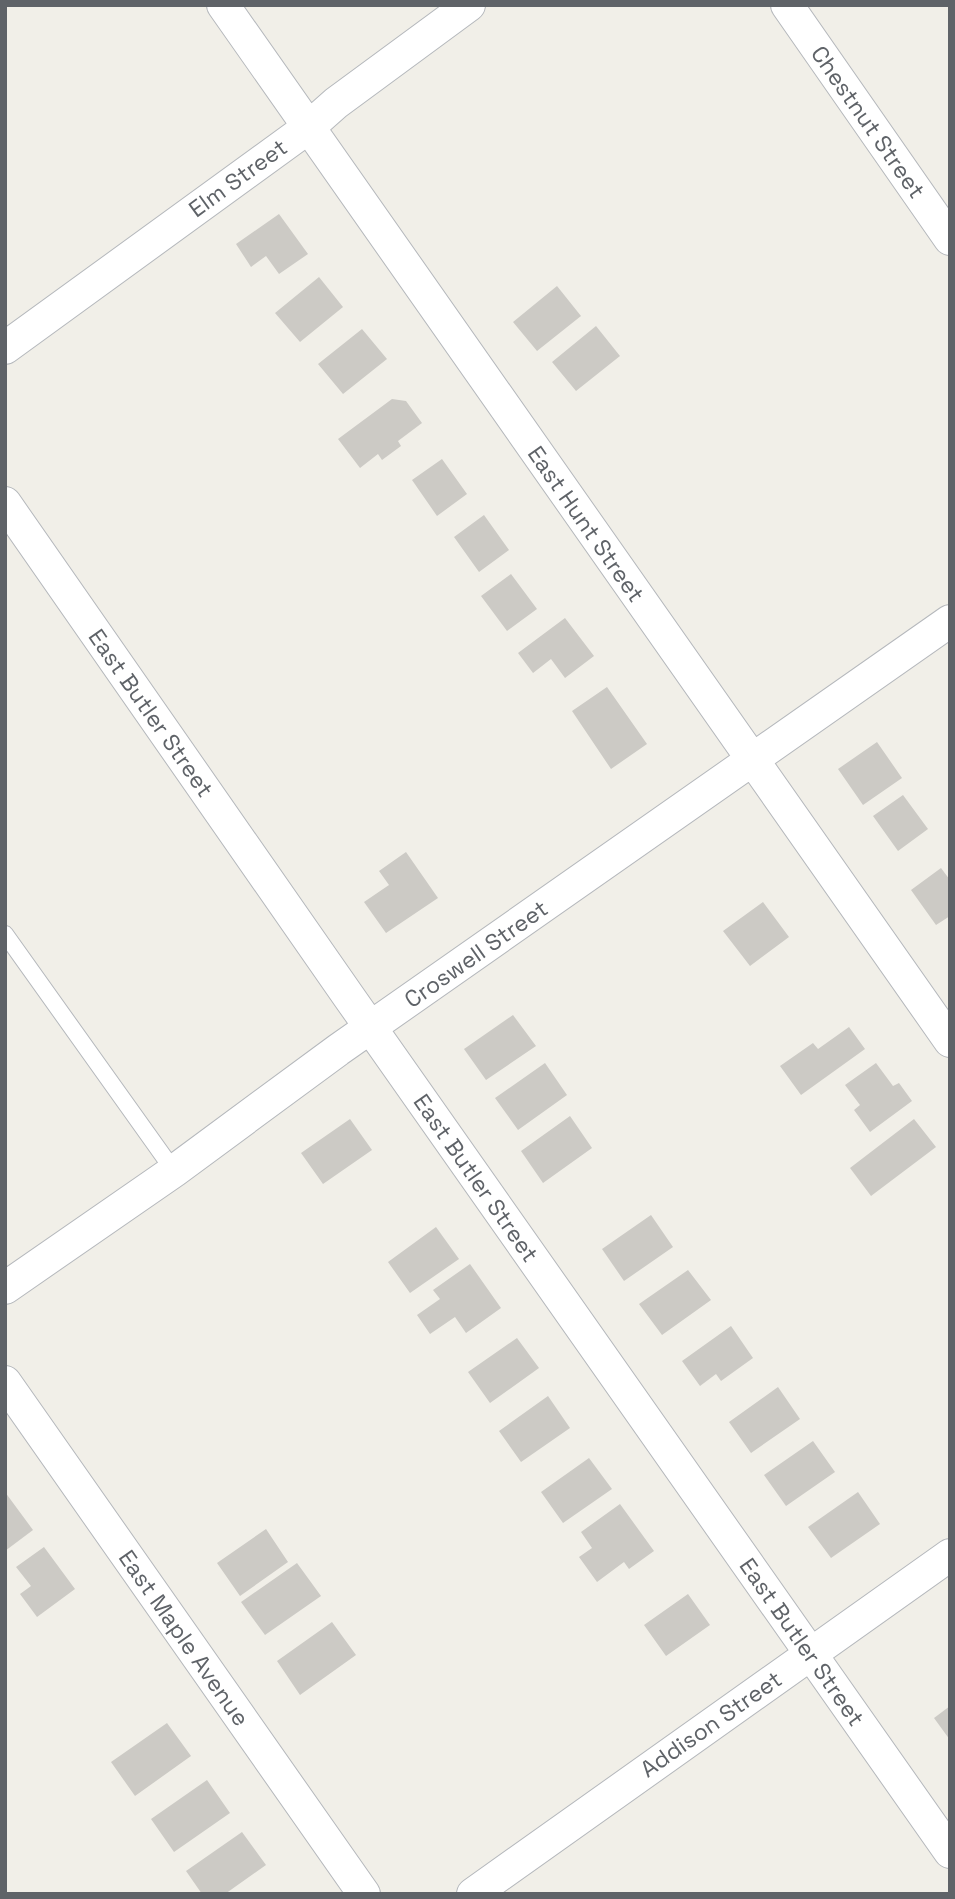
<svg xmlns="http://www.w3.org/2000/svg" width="955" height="1899" viewBox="0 0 955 1899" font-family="'Space Grotesk',sans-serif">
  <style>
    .building { fill: #cccac5 }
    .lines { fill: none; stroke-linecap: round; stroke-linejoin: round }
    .service-casing { stroke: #b5b8bc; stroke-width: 18 }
    .minor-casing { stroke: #b5b8bc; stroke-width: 34 }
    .service { stroke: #fff; stroke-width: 16 }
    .minor { stroke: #fff; stroke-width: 32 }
    .labels { text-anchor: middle; stroke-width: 5; stroke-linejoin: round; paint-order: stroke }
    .street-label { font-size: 23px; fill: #5f6368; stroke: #fff }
  </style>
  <rect width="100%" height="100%" fill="#f1efe8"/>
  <path class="building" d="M279,214L308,254L279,274L266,256L251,267L236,244Z
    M319,277L343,307L300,342L275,313Z
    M557,286L581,316L537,351L513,322Z
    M596,326L620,356L576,391L552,362Z
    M362,329L387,359L343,394L318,364Z
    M392,399L406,401L422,423L398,441L401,446L382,460L378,454L360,468L338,439Z
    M442,459L467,494L437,516L412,480Z
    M484,515L509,550L479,572L454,537Z
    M511,574L537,609L507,631L481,596Z
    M565,618L594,656L565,678L551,659L533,673L518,653Z
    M607,687L647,744L611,769L572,711Z
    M877,742L902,778L863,805L838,769Z
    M903,795L928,829L898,851L873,816Z
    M406,852L438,898L386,933L364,902L389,885L379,871Z
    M941,868L950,880V916L936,925L911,890Z
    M763,902L789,937L750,966L723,931Z
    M513,1015L536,1046L486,1080L464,1049Z
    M849,1027L865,1049L801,1095L780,1066L813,1043L818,1049Z
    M545,1063L567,1095L518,1130L495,1098Z
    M876,1063L893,1086L899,1083L912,1101L870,1132L854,1110L860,1105L845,1085Z
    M570,1116L592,1148L543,1183L521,1151Z
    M350,1119L372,1150L323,1184L301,1153Z
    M914,1119L936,1147L871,1196L850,1168Z
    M651,1215L673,1247L624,1281L602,1249Z
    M436,1227L459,1259L410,1293L388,1262Z
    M470,1264L501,1308L466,1333L455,1317L430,1334L417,1315L440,1299L433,1290Z
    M688,1270L711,1300L662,1335L639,1304Z
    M731,1326L753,1358L721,1381L716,1374L700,1386L682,1361Z
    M517,1338L539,1368L490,1403L468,1372Z
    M778,1387L800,1419L751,1453L729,1422Z
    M548,1396L570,1428L521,1462L499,1431Z
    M813,1441L835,1472L786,1506L764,1475Z
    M589,1458L612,1489L563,1523L541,1492Z
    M5,1492L33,1530L5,1551Z
    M858,1492L880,1524L831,1558L808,1527Z
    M620,1504L654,1551L629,1569L624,1562L597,1582L579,1557L592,1548L581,1532Z
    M266,1529L288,1562L240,1596L217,1563Z
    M44,1547L75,1589L37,1617L20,1594L31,1586L16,1567Z
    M297,1563L321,1596L265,1635L241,1602Z
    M688,1594L710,1625L666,1656L644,1625Z
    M332,1622L356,1655L300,1695L277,1661Z
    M950,1706V1740L934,1718Z
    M167,1723L191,1756L135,1796L111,1762Z
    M207,1780L230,1813L174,1852L151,1819Z
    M242,1832L266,1865L225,1894H202L186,1871Z"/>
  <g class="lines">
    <defs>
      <path id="service" d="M5,934L174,1171"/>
      <path id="minor" d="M223,5L950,1041
        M787,5L950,239
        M5,348L309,127L336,103L469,5
        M5,503L349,997L950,1852
        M5,1288L174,1171L338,1050L950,621
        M5,1382L364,1894
        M473,1894L950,1555"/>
    </defs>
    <use href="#service" class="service-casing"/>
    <use href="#minor" class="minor-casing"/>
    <use href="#service" class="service"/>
    <use href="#minor" class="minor"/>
  </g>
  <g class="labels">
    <g class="street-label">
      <text transform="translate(868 122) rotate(55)" y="8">Chestnut Street</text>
      <text transform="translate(238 178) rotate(-36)" y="8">Elm Street</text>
      <text transform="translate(586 524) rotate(55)" y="8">East Hunt Street</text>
      <text transform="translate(151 713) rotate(55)" y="8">East Butler Street</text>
      <text transform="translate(476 954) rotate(-35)" y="8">Croswell Street</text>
      <text transform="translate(476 1178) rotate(55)" y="8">East Butler Street</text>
      <text transform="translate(184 1638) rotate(55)" y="8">East Maple Avenue</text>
      <text transform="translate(802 1642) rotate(55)" y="8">East Butler Street</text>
      <text transform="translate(711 1724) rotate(-35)" y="8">Addison Street</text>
    </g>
  </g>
  <rect width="955" height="1899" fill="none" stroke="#5f6368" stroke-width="14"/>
</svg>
